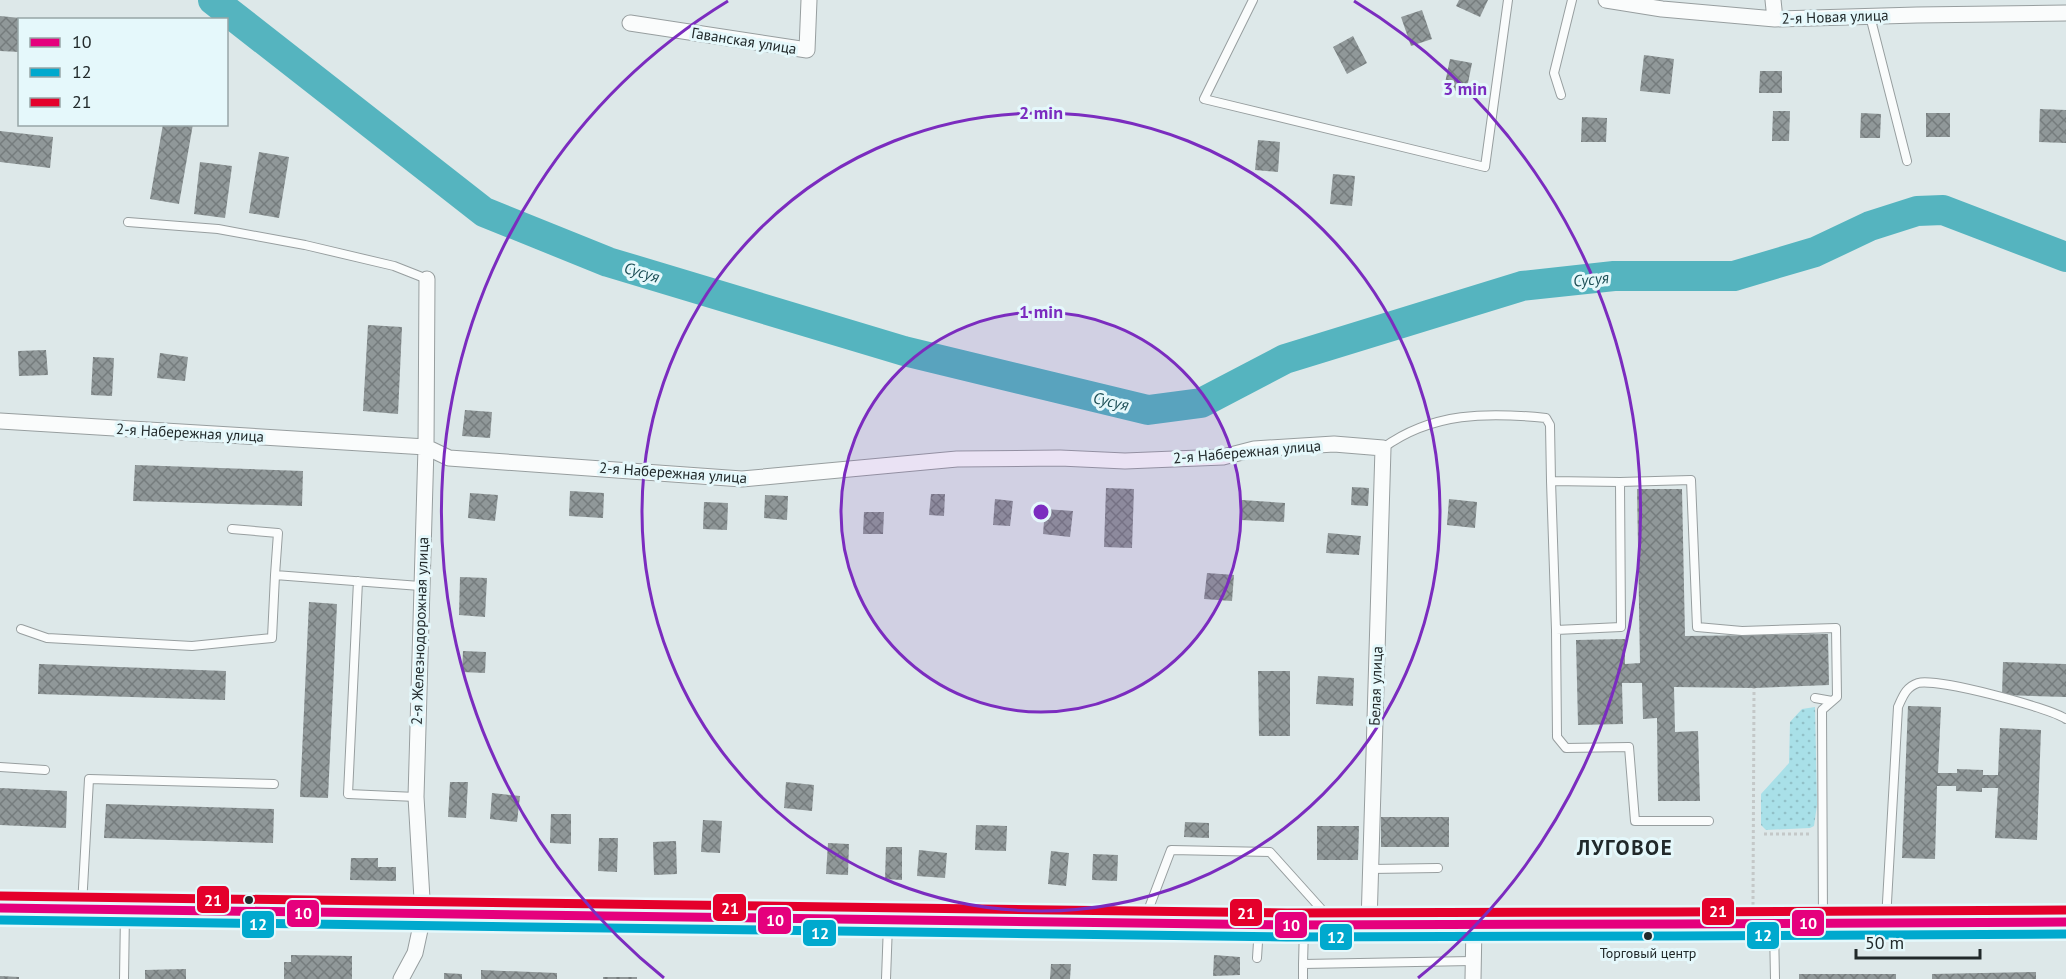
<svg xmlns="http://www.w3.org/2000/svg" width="2066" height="979" viewBox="0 0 2066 979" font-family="'PT Sans',sans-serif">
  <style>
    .grass { fill: url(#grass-dots) }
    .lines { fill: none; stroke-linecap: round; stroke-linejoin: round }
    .river { stroke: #55b4bf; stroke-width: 30 }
    .building { fill: url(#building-cross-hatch) }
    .service-casing { stroke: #979e9f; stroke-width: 10 }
    .minor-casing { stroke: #979e9f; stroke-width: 17 }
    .primary-casing { stroke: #979e9f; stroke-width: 25 }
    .path { stroke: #c4c8c8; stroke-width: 3; stroke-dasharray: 3 3; stroke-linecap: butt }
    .service { stroke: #fafcfc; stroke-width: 8 }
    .minor { stroke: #fafcfc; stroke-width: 15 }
    .primary { stroke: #fafcfc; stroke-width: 22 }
    .bus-1-casing { stroke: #e5f8fb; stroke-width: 14 }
    .bus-2-casing { stroke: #e5f8fb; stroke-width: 14 }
    .bus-3-casing { stroke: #e5f8fb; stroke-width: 14 }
    .bus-1 { stroke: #e5007d; stroke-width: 9 }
    .bus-2 { stroke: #00a9ce; stroke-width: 9 }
    .bus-3 { stroke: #e4002b; stroke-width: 9 }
    .ring { fill: none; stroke: #7b2cbf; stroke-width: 3 }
    .bus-dot { fill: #21292a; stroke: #e5f8fb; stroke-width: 2 }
    .labels { text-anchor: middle; stroke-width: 6; stroke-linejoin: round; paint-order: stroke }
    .bus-label { font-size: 14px; fill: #21292a; stroke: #e5f8fb }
    .street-label { font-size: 15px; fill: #21292a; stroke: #e5f8fb }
    .water-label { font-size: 16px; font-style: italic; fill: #1e5057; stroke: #e5f8fb }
    .district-label { font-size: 21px; font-weight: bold; letter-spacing: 1.5px; fill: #21292a; stroke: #e5f8fb }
    .centre { fill: #7b2cbf; stroke: #e5f8fb; stroke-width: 3 }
    .ring-label { font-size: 18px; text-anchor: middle; font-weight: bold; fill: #7b2cbf; stroke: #e5f8fb; stroke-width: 6; stroke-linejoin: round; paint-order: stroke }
    .line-badge { stroke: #e5f8fb; stroke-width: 2 }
    .badge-label { font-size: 16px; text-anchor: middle; font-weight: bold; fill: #fff }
  </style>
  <defs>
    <pattern id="grass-dots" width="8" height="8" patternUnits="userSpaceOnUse" patternTransform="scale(1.5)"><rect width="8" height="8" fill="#a9e0e8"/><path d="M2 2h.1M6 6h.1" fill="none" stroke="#91c0c7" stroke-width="1.8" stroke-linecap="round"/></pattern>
    <pattern id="building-cross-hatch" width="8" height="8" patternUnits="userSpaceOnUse" patternTransform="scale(1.5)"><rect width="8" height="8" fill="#909899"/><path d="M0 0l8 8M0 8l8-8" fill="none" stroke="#757c7d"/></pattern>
  </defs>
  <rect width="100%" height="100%" fill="#dde8e9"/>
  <path class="grass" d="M1815,707L1817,805L1814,826L1810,828L1766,830L1761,825V794L1789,763L1790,722L1802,709Z"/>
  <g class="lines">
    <path class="river" d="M213,0L484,212L608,262L904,351L1148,410L1201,403L1285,359L1522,286L1614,276H1734L1815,252L1870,226L1917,211L1943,210L2066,257"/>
  </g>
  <path class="building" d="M1459,0H1488L1480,17L1456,6Z
    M1422,10L1432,39L1411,46L1401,17Z
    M0,16L20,18V52L0,51Z
    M1353,36L1367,63L1347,74L1333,47Z
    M1644,55L1674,59L1670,94L1640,91Z
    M1450,59L1472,63L1466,93L1444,88Z
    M1760,71H1782V93H1759Z
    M2040,109L2066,110V143L2039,142Z
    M1773,111H1790L1789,141H1772Z
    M1861,113L1881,114L1880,138H1860Z
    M1926,113H1950V137H1926Z
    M1582,117L1607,118L1606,142H1581Z
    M163,124H193L179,204L150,199Z
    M0,131L53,137L50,168L0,162Z
    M1258,140L1280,142L1278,172L1255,170Z
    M259,152L289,157L279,218L249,213Z
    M200,162L232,166L225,218L194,214Z
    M1333,174L1355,176L1352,206L1330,204Z
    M368,325L402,327L398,414L363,411Z
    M46,350L48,375L19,376L18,351Z
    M160,353L188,357L185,381L157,378Z
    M93,357L114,358L112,396L91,395Z
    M465,410L492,412L490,438L462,436Z
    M135,465L303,471L302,506L133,501Z
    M1352,487L1369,488L1368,506L1351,505Z
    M1106,488L1134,489L1132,548L1104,547Z
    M1637,489H1682L1685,636L1828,634L1829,685L1754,688L1674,687L1675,732L1698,731L1700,801H1658L1657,718L1643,719L1642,683H1622L1623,724L1578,725L1576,640L1625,639V664L1640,663Z
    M570,491L604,493L603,518L569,516Z
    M470,493L498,495L495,521L468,518Z
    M931,494H945L944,516L929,515Z
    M765,495L788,496L787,520L764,518Z
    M995,499L1013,501L1010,526L993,525Z
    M1449,499L1477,502L1475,528L1447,525Z
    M1242,500L1285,503L1284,522L1241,520Z
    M704,502L728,503L727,530L703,529Z
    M1045,509L1073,511L1070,537L1043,534Z
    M864,512H884L883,534H863Z
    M1328,533L1361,536L1359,555L1326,553Z
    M1207,573L1234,575L1232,601L1204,599Z
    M460,577L487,578L485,617L459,615Z
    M309,602L337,604L328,798L300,797Z
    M463,651L486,652L485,673L462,672Z
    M2003,662L2066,664V697L2002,695Z
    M39,664L226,671L225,700L38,694Z
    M1258,671H1290V736H1259Z
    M1318,676L1354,678L1353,706L1316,704Z
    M1908,706L1941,707L1938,773H1957V769L1983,770V775H1998L2000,728L2041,730L2037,840L1995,838L1998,788H1982V792L1956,791V786H1937L1935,859L1902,858Z
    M450,782H468L466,818L448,817Z
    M786,782L814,785L812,811L784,808Z
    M0,788L67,791L66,828L0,825Z
    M492,793L520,796L517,822L490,819Z
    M106,804L274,809L273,843L104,838Z
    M551,814H571V844L550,843Z
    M1381,817H1449V847H1381Z
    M703,820L722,821L720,853L701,852Z
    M1185,822L1209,823V838L1184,837Z
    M976,825L1007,826L1006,851L975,850Z
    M1317,826H1359L1358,860H1317Z
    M599,838H618L617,872L598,871Z
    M676,841L677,874L654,875L653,842Z
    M828,843L849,844L848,875L826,874Z
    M886,847H902V880L885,879Z
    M919,850L947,853L945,878L917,876Z
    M1051,851L1069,853L1066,886L1048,884Z
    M1093,854L1118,855L1117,881L1092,880Z
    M351,858H378V867H396V881L350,880Z
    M291,955L352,956V979H284V962H291Z
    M1214,955L1240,957V975L1213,976Z
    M1051,964H1071L1070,979H1050Z
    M186,969V979H145V970Z
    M481,970L557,973V979H481Z
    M2036,972V979H1932V974Z
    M444,973L462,974V979H444Z
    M1799,974H1896V979H1799Z
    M0,976L19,977V979H0Z
    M603,977H637V979H603Z"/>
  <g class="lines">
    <defs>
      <path id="service" d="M1253,0L1204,99L1485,167L1508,0
        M1870,16L1907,161
        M1561,95L1554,73L1572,0
        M128,222L218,229L305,245L394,266L427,279
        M1383,448C1432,412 1488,412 1546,418L1550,425L1551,481
        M232,529L278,533L275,575
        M358,581L348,794L416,797
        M21,629L47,638L192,646L272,638L275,575L420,586
        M1556,630L1621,627L1620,482
        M1815,698L1832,701
        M0,767L45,770
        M1709,821H1635L1629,747L1566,748L1557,737L1556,630L1551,481L1620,482L1691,480L1697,627L1742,631L1836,628L1837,697L1822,710L1823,921
        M1371,869L1438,868
        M82,906L89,779L274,784
        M1886,920L1898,707C1903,696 1906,687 1918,683C1937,678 2048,707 2066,719
        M1144,921L1171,850L1270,852L1332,921
        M1774,927L1775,979
        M1304,928L1303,964L1472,961
        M1257,958L1259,926
        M124,979L125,912
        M886,979L888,924
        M1303,979V964"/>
      <path id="minor" d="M1606,0L1662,9L1775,19L1917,15L2066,13
        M1773,0L1775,19
        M630,23L807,50L809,0
        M0,421L426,447L449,458L742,479L957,459L1060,458L1125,461L1223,457L1254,449L1334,444L1383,448L1369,924
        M401,979L415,953L423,916L416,797L426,447L427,279
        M1473,979L1474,925"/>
      <path id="primary" d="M0,908C491,918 983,925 1474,925C1671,926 1869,921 2066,922"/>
    </defs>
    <use href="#service" class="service-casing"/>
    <use href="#minor" class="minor-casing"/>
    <use href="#primary" class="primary-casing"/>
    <path class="path" d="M1764,834H1812
      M1753,905L1754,688"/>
    <use href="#service" class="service"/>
    <use href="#minor" class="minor"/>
    <use href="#primary" class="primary"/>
    <defs>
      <path id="bus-1" d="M0,908C429,916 858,923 1287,925C1547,926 1806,922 2066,922"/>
      <path id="bus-2" d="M0,920C429,928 858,935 1287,937C1547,938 1806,934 2066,934"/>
      <path id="bus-3" d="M0,896C429,904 858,911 1287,913C1547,914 1806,910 2066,910"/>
    </defs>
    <use href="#bus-1" class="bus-1-casing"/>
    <use href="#bus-2" class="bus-2-casing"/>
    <use href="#bus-3" class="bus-3-casing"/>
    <use href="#bus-1" class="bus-1"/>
    <use href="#bus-2" class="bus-2"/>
    <use href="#bus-3" class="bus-3"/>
  </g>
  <circle cx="1041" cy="512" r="200" fill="#7b2cbf" fill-opacity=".12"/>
  <g class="ring">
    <circle cx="1041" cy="512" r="200"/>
    <circle cx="1041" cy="512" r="399"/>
    <path d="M664 978A599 599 0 0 1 728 1M1354 1A599 599 0 0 1 1418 978"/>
  </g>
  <g class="bus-dot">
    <circle cx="249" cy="900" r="5"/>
    <circle cx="1648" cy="936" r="5"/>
  </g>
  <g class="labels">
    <g class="bus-label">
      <text x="1648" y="958">Торговый центр</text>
    </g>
    <g class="street-label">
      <text transform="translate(1835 17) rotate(-2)" y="5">2-я Новая улица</text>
      <text transform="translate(744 41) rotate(9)" y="5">Гаванская улица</text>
      <text transform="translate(190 433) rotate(3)" y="5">2-я Набережная улица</text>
      <text transform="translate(1247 452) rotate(-5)" y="5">2-я Набережная улица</text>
      <text transform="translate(673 473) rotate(4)" y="5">2-я Набережная улица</text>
      <text transform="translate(420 631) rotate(-88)" y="5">2-я Железнодорожная улица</text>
      <text transform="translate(1376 686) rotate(-88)" y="5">Белая улица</text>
    </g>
    <g class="water-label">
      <text transform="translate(642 272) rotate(17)" y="6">Сусуя</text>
      <text transform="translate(1591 279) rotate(-6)" y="6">Сусуя</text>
      <text transform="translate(1111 401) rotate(13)" y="6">Сусуя</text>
    </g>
    <g class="district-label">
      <text x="1625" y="855">ЛУГОВОЕ</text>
    </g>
  </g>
  <circle cx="1041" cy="512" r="9" class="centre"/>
  <g class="ring-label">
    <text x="1465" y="95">3 min</text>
    <text x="1041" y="119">2 min</text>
    <text x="1041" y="318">1 min</text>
  </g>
  <g class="line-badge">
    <rect x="196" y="885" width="34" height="29" rx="6" fill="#e4002b"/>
    <rect x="712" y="893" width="35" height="29" rx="6" fill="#e4002b"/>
    <rect x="1701" y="897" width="34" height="29" rx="6" fill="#e4002b"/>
    <rect x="1229" y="898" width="34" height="29" rx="6" fill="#e4002b"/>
    <rect x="286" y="899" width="34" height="29" rx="6" fill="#e5007d"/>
    <rect x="757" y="906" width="35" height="29" rx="6" fill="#e5007d"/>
    <rect x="1791" y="909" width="34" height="28" rx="6" fill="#e5007d"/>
    <rect x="241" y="910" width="34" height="29" rx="6" fill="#00a9ce"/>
    <rect x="1274" y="911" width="34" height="28" rx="6" fill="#e5007d"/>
    <rect x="802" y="919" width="35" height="28" rx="6" fill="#00a9ce"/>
    <rect x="1746" y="921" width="34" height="29" rx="6" fill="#00a9ce"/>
    <rect x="1319" y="923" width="34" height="28" rx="6" fill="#00a9ce"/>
  </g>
  <g class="badge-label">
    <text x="213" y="906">21</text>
    <text x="730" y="914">21</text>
    <text x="1718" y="917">21</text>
    <text x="1246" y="919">21</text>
    <text x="303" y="919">10</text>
    <text x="775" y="926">10</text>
    <text x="1808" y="929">10</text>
    <text x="258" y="930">12</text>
    <text x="1291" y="931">10</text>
    <text x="820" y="939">12</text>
    <text x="1763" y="941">12</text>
    <text x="1336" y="943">12</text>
  </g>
  <rect x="18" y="18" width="210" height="108" fill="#e5f8fb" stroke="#97a5a7" stroke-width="1.5"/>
  <rect x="30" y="38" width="30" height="9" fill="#e5007d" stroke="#97a5a7" stroke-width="1.5"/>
  <text x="72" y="48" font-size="18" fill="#21292a">10</text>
  <rect x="30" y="68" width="30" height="9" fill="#00a9ce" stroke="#97a5a7" stroke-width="1.5"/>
  <text x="72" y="78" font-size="18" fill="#21292a">12</text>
  <rect x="30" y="98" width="30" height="9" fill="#e4002b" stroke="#97a5a7" stroke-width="1.5"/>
  <text x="72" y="108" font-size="18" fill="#21292a">21</text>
  <path d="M1856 949v9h124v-9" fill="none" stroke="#21292a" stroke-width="3"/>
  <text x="1865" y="949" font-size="18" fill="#21292a" stroke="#e5f8fb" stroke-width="4.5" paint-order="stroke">50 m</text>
</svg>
